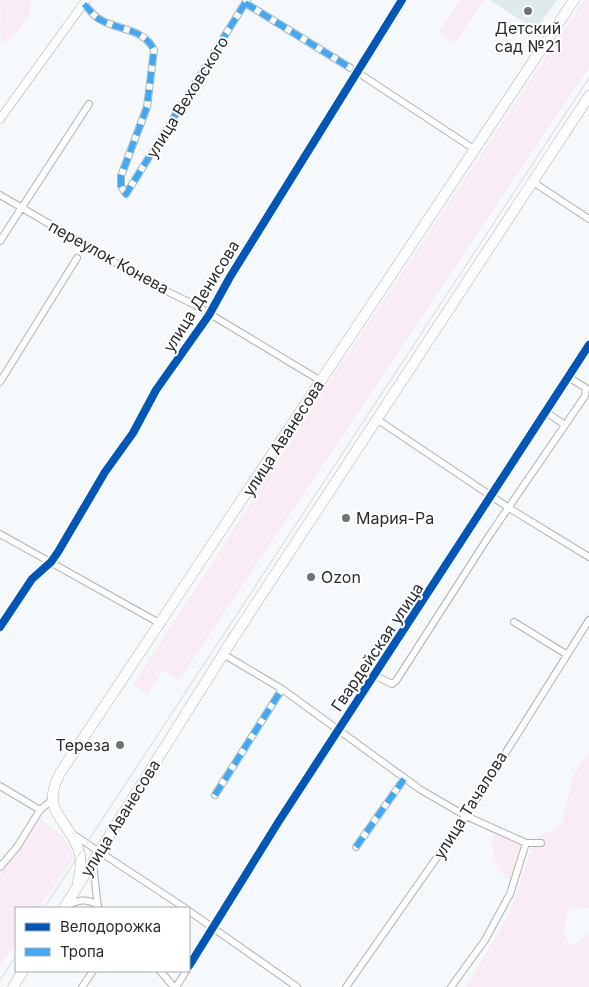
<svg xmlns="http://www.w3.org/2000/svg" width="589" height="987" viewBox="0 0 589 987" font-family="Inter,sans-serif">
  <style>
    .built { fill: #dfeaed }
    .green { fill: #f9ecf6 }
    .lines { fill: none; stroke-linecap: round; stroke-linejoin: round }
    .minor-casing { stroke: #afb2b3; stroke-width: 8 }
    .tertiary-casing { stroke: #afb2b3; stroke-width: 9 }
    .trunk-casing { stroke: #afb2b3; stroke-width: 11 }
    .minor { stroke: #fefefe; stroke-width: 6 }
    .tertiary { stroke: #fefefe; stroke-width: 8 }
    .trunk { stroke: #fefefe; stroke-width: 10 }
    .tram { stroke: #d6d7d7; stroke-width: 1 }
    .quiet { stroke: #3fa9f5; stroke-width: 6; stroke-dasharray: 12 6; stroke-linecap: butt }
    .cycleway-casing { stroke: #fff; stroke-width: 11 }
    .cycleway { stroke: #0057b8; stroke-width: 8 }
    .poi-dot { fill: #707475; stroke: #fff; stroke-width: 2 }
    .labels { text-anchor: middle; stroke-width: 4; stroke-linejoin: round; paint-order: stroke }
    .poi-label { font-size: 16px; fill: #292c2d; stroke: #fff; text-anchor: start }
    .street-label { font-size: 16px; fill: #292c2d; stroke: #fff }
  </style>
  <rect width="100%" height="100%" fill="#f5f9fb"/>
  <path class="built" d="M490,0H557L536,30Z"/>
  <path class="green" d="M0,0H30C34,19 15,34 1,44Z
    M460,0H484L454,44L438,33Z
    M584,0H589V67L179,680L163,670L148,694L133,685L327,385Z
    M589,751V908L570,906C565,920 560,936 572,946L589,934V987H466L509,914L535,837L554,831L563,820L573,776Z
    M39,818L64,837L74,857L39,908H16V942L0,966V875Z
    M497,834L505,836L522,846L518,866L510,880C493,870 495,857 492,839Z"/>
  <g class="lines">
    <defs>
      <path id="minor" d="M245,3L357,72L474,149
        M84,4C89,9 94,17 101,20C118,30 145,29 154,50L147,107L121,176V186L126,194L247,0
        M533,182L589,219
        M0,195L152,284L195,305L321,381
        M0,241L89,104
        M0,382L77,258
        M546,412L565,425
        M378,420L509,508L589,557
        M0,534L161,624
        M514,622L566,654
        M0,627L32,579L51,562L58,552L105,472L133,433L156,390L209,315L230,277L402,0
        M223,654L282,689L421,790L466,816L526,843H541
        M376,676L392,684L396,681L489,536L585,396L586,388L568,377
        M0,786L40,810
        M215,795L282,689
        M74,835L185,908
        M356,847L404,779
        M93,863L98,908
        M0,867L17,847L40,810L52,800
        M67,905C79,900 86,898 98,905
        M189,911L297,987
        M189,966L279,821L589,345
        M160,971L174,987
        M82,987L93,971
        M176,987L186,971
        M346,987L466,816L589,620
        M451,987L485,940L510,894L526,843"/>
      <path id="tertiary" d="M0,119L86,0"/>
      <path id="trunk" d="M77,887C80,874 83,861 78,848C66,817 40,811 60,773L574,0
        M64,908L232,640L589,96
        M13,987L23,971"/>
    </defs>
    <use href="#minor" class="minor-casing"/>
    <use href="#tertiary" class="tertiary-casing"/>
    <use href="#trunk" class="trunk-casing"/>
    <use href="#minor" class="minor"/>
    <use href="#tertiary" class="tertiary"/>
    <use href="#trunk" class="trunk"/>
    <path class="tram" d="M44,908L589,78
      M0,980L16,956"/>
    <path class="quiet" d="M245,3L357,72
      M84,4C89,9 94,17 101,20C118,30 145,29 154,50L147,107L121,176V186L126,194L247,0
      M215,795L282,689
      M356,847L404,779"/>
    <defs>
      <path id="cycleway" d="M0,627L32,579L51,562L58,552L105,472L133,433L156,390L209,315L230,277L402,0
        M189,966L279,821L589,345"/>
    </defs>
    <use href="#cycleway" class="cycleway-casing"/>
    <use href="#cycleway" class="cycleway"/>
  </g>
  <g class="poi-dot">
    <circle cx="528" cy="11" r="5"/>
    <circle cx="346" cy="518" r="5"/>
    <circle cx="311" cy="577" r="5"/>
    <circle cx="120" cy="745" r="5"/>
  </g>
  <g class="labels">
    <g class="poi-label">
      <text x="528" y="34" text-anchor="middle">Детский<tspan x="528" dy="18">сад №21</tspan></text>
      <text x="356" y="524">Мария-Ра</text>
      <text x="321" y="583">Ozon</text>
      <text x="110" y="751" text-anchor="end">Тереза</text>
    </g>
    <g class="street-label">
      <text transform="translate(187 97) rotate(-58)" y="6">улица Веховского</text>
      <text transform="translate(109 257) rotate(29)" y="6">переулок Конева</text>
      <text transform="translate(201 296) rotate(-58)" y="6">улица Денисова</text>
      <text transform="translate(283 438) rotate(-57)" y="6">улица Аванесова</text>
      <text transform="translate(377 647) rotate(-56)" y="6">Гвардейская улица</text>
      <text transform="translate(470 805) rotate(-58)" y="6">улица Тачалова</text>
      <text transform="translate(120 818) rotate(-58)" y="6">улица Аванесова</text>
    </g>
  </g>
  <rect x="15" y="907" width="175" height="65" fill="#ffffff" stroke="#a9abab"/>
  <rect x="25" y="923" width="25" height="8" fill="#0057b8" stroke="#a9abab"/>
  <text x="60" y="932" font-size="15" fill="#292c2d">Велодорожка</text>
  <rect x="25" y="948" width="25" height="8" fill="#3fa9f5" stroke="#a9abab"/>
  <text x="60" y="957" font-size="15" fill="#292c2d">Тропа</text>
</svg>
